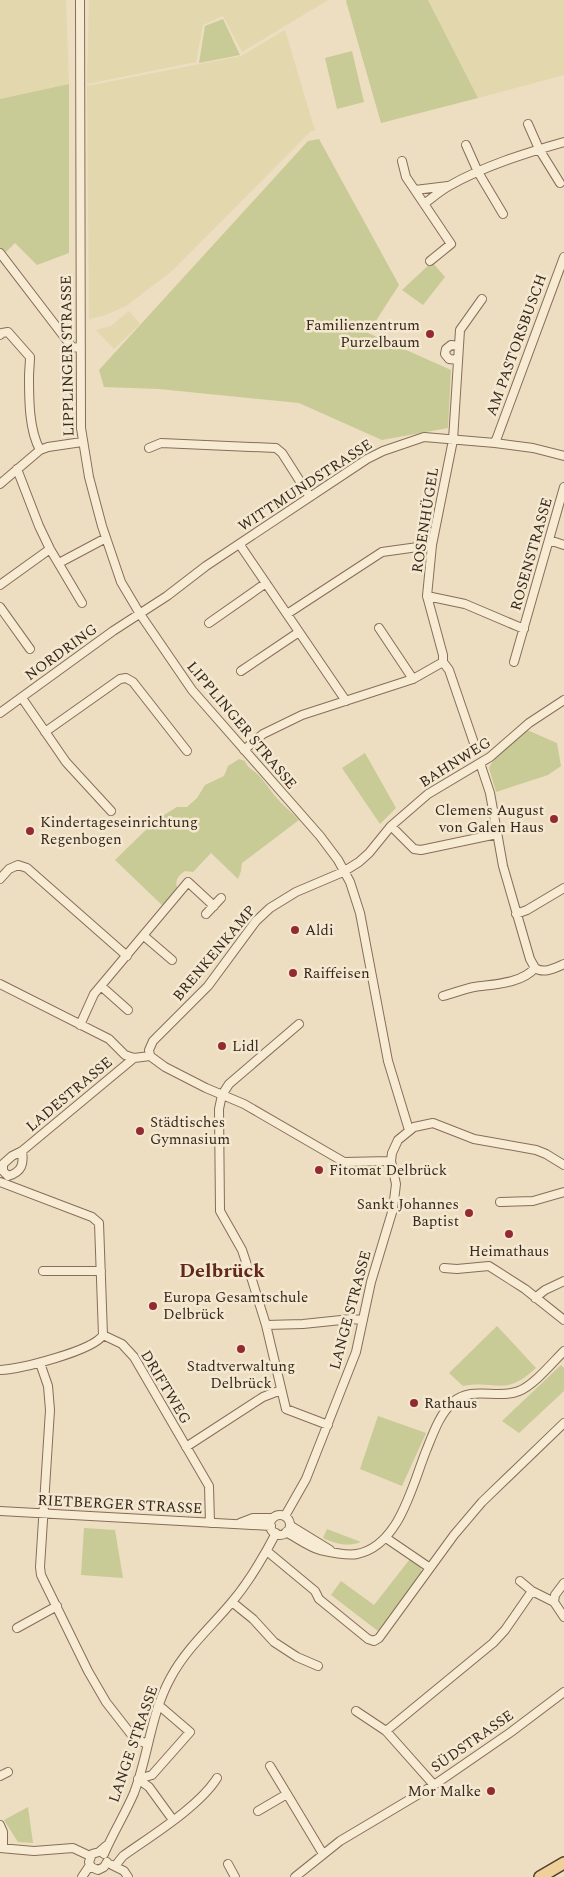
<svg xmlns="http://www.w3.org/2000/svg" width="564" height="1877" viewBox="0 0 564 1877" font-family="Spectral,serif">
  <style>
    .farmland { fill: #e3d7ae }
    .green { fill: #c8cb95 }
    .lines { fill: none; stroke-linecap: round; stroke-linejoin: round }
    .street-casing { stroke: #866e59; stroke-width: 10 }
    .primary-casing { stroke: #543d2d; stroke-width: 14 }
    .street { stroke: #f8ebd4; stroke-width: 8 }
    .primary { stroke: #f0d099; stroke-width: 11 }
    .poi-dot { fill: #942a31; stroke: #f5e8d0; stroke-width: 2 }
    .labels { text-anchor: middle; stroke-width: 5; stroke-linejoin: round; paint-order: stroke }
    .poi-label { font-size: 15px; fill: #36281d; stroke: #f5e8d0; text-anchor: start }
    .street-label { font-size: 15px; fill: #36281d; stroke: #f5e8d0 }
    .district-label { font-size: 20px; font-weight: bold; fill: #62271d; stroke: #f5e8d0 }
  </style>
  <rect width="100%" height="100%" fill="#edddc1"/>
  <path class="farmland" d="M0,0H66L69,84L0,99Z
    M89,0H328L242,52L223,16L203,25L196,62L87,84Z
    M428,0H564V75L478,98Z
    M285,30L315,131H311L172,271L126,306L103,316L89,319L87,86L241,56Z
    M129,311L140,324L114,349L96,330L111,326Z"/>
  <path class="green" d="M347,0H428L478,98L381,123L346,1Z
    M223,19L240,55L199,63L205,26Z
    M352,51L364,102L337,109L325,58Z
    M69,84V253L37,265L15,243L4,254L0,250V99Z
    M319,139L399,285L368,333L451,370L448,428L382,440L299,403L159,389L104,387L99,370L308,141Z
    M432,262L445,277L423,305L402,290Z
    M527,730L557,743L561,766L548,775L496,792L489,768L494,759Z
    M365,753L396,808L380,824L342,768Z
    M239,759L245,761C248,768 250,768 255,772C261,777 267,785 271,791C278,801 290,811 299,820L242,863L241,871L238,879L211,853L193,872L185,871C178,876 175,880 177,888L163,906L115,860L156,820L177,807H187L197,798L205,785L224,776L228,766Z
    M497,1326L536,1368C505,1397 497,1380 463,1386L449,1373Z
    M561,1365L564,1368V1391L519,1433L502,1421Z
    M378,1416L426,1433L402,1486L360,1469Z
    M84,1528L115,1530L123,1578L81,1575Z
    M327,1529L361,1542C346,1547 337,1544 323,1538Z
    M410,1559L420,1566L422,1572L378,1631L331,1595L341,1581L374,1605Z
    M28,1807L33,1843L18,1842L4,1820Z"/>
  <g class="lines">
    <defs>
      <path id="street" d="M80,0L81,428L89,477L102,526L121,582L140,614L192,690L320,836L338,860L350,882L360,913L388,1061L409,1130
        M528,124L539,149L560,183
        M466,145L478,172L503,214
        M402,161L406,177L451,244L430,261
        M415,190L448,186
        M424,204C432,198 440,191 449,186C484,166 525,153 564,142
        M0,253L72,347L80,348
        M0,335L2,333L8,332L30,357C30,364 29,370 29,377C29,400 29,430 40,450
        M458,360L449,359L445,354L446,349L451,345L459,346
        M495,443L564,257
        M149,448L161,443L276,448L282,453L310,497
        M17,469L39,526L50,549L82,603
        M0,484L40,450L48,447L82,442
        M549,540L564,545
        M240,545L346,701
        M59,563L106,538
        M0,585L50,549
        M427,596L465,604L524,629
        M0,607L30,649
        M287,614L382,552L432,545
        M209,623L266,583
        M379,628L413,679
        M514,662L564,487
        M241,671L299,632
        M22,698L66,762L111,811
        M0,713L113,631L167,596L206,566L367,459L383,451L424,437L495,443L533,448L564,456
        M45,732L120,679L126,678L133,682L187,751
        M475,746L449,670L443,662V655L427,596L432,545L453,440L460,330L482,299
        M244,750L263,734L302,715L413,679L443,662
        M480,763L490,793L503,866L530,959L535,968
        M391,826L414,849L421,850L497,834
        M0,879L9,869L18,865L27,868L127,956
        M206,914L221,898
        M516,914L527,910L564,888
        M144,936L172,960
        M0,984L109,1039L125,1055L134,1058L150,1056
        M101,986L128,1010
        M443,996C454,993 464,989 474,987C493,984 521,984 535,968C544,974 555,968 564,964
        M299,1024L229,1084L222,1095L219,1109L220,1211L242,1250L252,1280L266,1325L286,1409L328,1425
        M80,1025L94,994L188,882L214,906
        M150,1056L149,1050L153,1041L208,986L256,921L270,908L296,892L343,872L359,862L369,853L391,826L428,794L490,757L529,723L564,700
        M150,1056L165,1067L206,1088L244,1104L344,1162L391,1161
        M8,1176L3,1171V1164L12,1156L22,1151L134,1058
        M8,1176C22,1172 24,1164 22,1151
        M0,1182L92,1217L99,1223L103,1335L122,1344L134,1357L209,1486L210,1523
        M500,1202L533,1201L564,1192
        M444,1268L457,1269L489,1266L525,1289L564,1320
        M43,1271H101
        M535,1298L545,1290L564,1281
        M266,1325L303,1324L351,1319L363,1320
        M40,1363L48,1386L50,1410L40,1567L41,1575L88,1671L106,1702L134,1738L147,1744
        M0,1370C20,1369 93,1351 103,1335
        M186,1447L263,1397L281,1390
        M0,1511L271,1526
        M270 1525a10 10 0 1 1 20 0a10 10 0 1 1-20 0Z
        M285,1516L306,1479L356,1352L371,1282L393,1209L396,1184L391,1161L392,1153L398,1140L414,1127L433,1123L474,1139L536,1150L546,1154L564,1165
        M240,1523L253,1518H273
        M291,1526L330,1550
        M286,1532C297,1538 309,1547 320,1550C329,1552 348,1556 357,1554C399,1546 412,1486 426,1451C433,1434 439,1415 453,1402C473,1385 497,1400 519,1391C534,1385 552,1363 564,1351
        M386,1538L430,1568
        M268,1552L315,1591L319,1599L368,1639L374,1641L379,1638L454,1535L482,1502L564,1423
        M520,1581L532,1591L554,1602L564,1617
        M232,1602L253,1619L274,1642L297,1657L318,1666
        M554,1602L555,1595L564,1583
        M17,1628L57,1606
        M356,1711L386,1731L434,1785
        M386,1731L493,1643L505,1630L532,1591
        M270,1766L287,1794
        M0,1776L8,1772
        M138,1779L152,1775L190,1732L162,1708L158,1706
        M138,1779L149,1787L173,1820
        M258,1811L287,1794L323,1854
        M0,1825L3,1832V1848
        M106,1846L99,1852L92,1854L89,1862L91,1867L98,1870L104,1867L107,1862
        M0,1848L34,1851L73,1848L90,1856
        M104,1854C113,1833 125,1814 134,1793C149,1754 150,1715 171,1677C186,1649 211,1627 231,1603C249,1582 263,1558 276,1533
        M228,1864L235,1877
        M112,1865L124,1871L128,1877
        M115,1866L123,1856C151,1836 200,1806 217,1778
        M82,1877L90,1865
        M295,1877L340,1841L434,1785L511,1732L564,1692"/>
      <path id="primary" d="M540,1877L564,1863"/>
    </defs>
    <use href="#street" class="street-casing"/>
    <use href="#primary" class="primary-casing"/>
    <use href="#street" class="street"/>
    <use href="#primary" class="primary"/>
  </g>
  <g class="poi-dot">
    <circle cx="430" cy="334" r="5"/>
    <circle cx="554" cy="819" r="5"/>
    <circle cx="30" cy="831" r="5"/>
    <circle cx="295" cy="930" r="5"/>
    <circle cx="293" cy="973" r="5"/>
    <circle cx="222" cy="1046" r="5"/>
    <circle cx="140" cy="1131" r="5"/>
    <circle cx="319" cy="1170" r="5"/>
    <circle cx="469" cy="1213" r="5"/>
    <circle cx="509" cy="1234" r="5"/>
    <circle cx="153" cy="1306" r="5"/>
    <circle cx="241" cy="1349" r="5"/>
    <circle cx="414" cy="1403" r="5"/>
    <circle cx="491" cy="1791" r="5"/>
  </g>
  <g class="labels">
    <g class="poi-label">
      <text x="420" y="330" text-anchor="end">Familienzentrum<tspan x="420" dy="17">Purzelbaum</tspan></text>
      <text x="544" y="815" text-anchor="end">Clemens August<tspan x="544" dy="17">von Galen Haus</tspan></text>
      <text x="40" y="827">Kindertageseinrichtung<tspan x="40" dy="17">Regenbogen</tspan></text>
      <text x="305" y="935">Aldi</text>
      <text x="303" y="978">Raiffeisen</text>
      <text x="232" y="1051">Lidl</text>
      <text x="150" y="1127">Städtisches<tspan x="150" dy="17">Gymnasium</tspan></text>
      <text x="329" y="1175">Fitomat Delbrück</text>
      <text x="459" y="1209" text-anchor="end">Sankt Johannes<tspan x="459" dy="17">Baptist</tspan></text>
      <text x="509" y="1256" text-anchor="middle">Heimathaus</text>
      <text x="163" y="1302">Europa Gesamtschule<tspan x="163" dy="17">Delbrück</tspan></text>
      <text x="241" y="1371" text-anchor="middle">Stadtverwaltung<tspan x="241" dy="17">Delbrück</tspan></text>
      <text x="424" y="1408">Rathaus</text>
      <text x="481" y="1796" text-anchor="end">Mor Malke</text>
    </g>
    <g class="street-label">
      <text transform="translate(516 345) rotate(-70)" y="5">AM PASTORSBUSCH</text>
      <text transform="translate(67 356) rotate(-91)" y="5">LIPPLINGER STRASSE</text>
      <text transform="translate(305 485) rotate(-33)" y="5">WITTMUNDSTRASSE</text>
      <text transform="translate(425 520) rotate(-81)" y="5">ROSENHÜGEL</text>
      <text transform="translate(531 554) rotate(-74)" y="5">ROSENSTRASSE</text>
      <text transform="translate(61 652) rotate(-36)" y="5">NORDRING</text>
      <text transform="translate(242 725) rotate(50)" y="5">LIPPLINGER STRASSE</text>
      <text transform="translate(455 762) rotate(-32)" y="5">BAHNWEG</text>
      <text transform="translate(214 953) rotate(-50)" y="5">BRENKENKAMP</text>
      <text transform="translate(69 1094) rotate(-40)" y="5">LADESTRASSE</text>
      <text transform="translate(350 1310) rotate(-75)" y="5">LANGE STRASSE</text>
      <text transform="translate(166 1387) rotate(59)" y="5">DRIFTWEG</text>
      <text transform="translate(120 1504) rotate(3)" y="5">RIETBERGER STRASSE</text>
      <text transform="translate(472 1741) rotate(-35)" y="5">SÜDSTRASSE</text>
      <text transform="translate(133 1744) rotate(-71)" y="5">LANGE STRASSE</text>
    </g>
    <g class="district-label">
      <text x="222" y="1277">Delbrück</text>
    </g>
  </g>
</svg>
